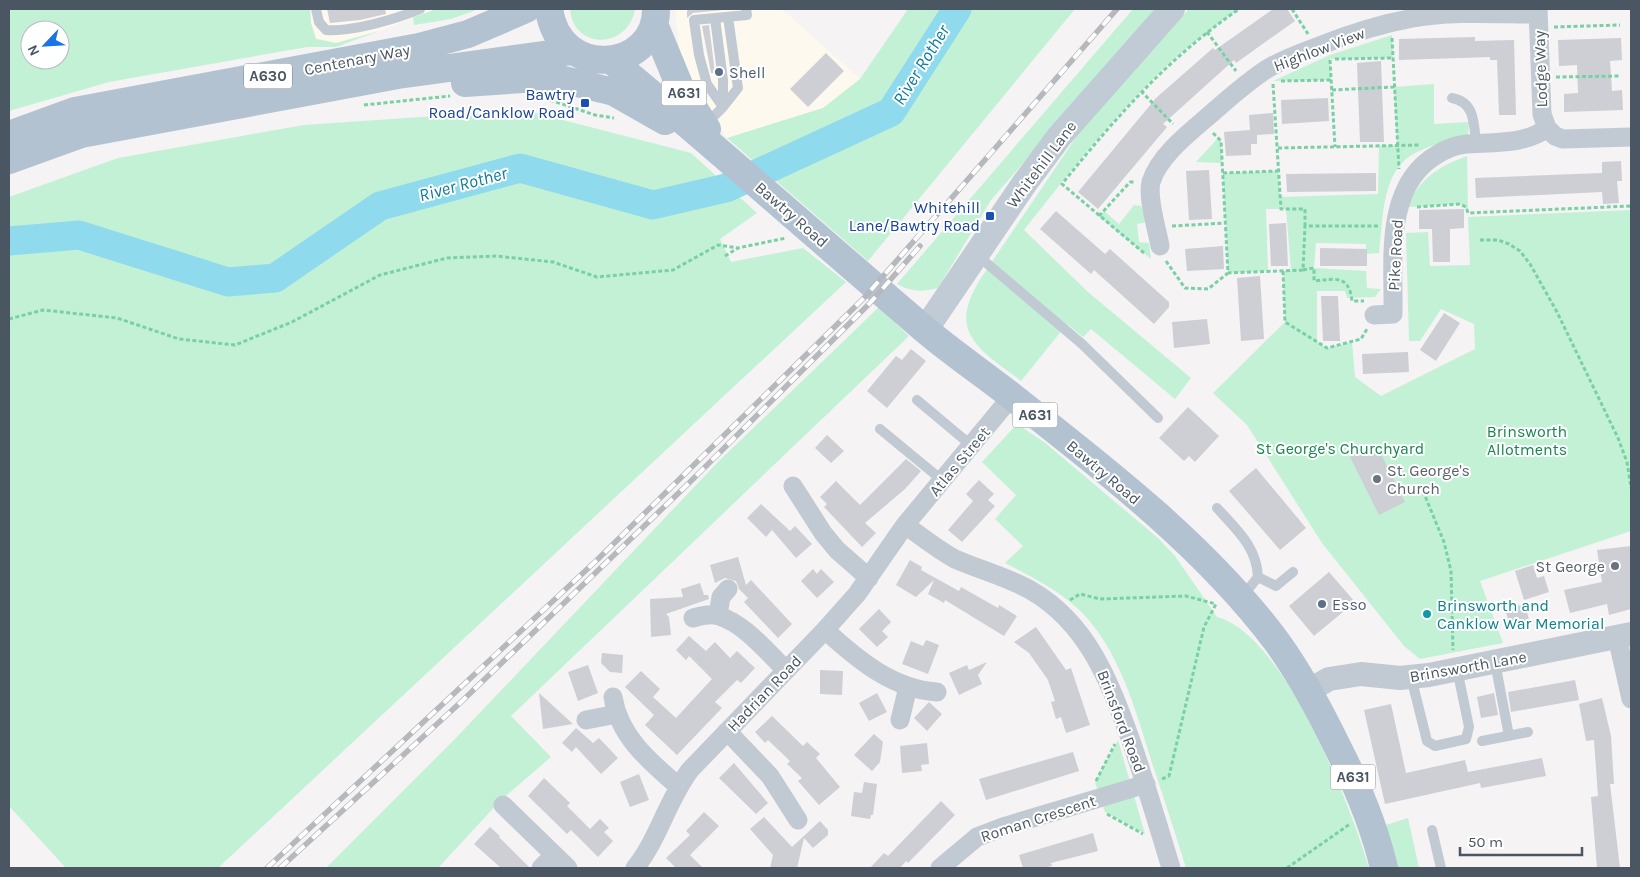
<svg xmlns="http://www.w3.org/2000/svg" width="1640" height="877" viewBox="0 0 1640 877" font-family="Karla,sans-serif">
  <style>
    .commercial { fill: #fdf9ef }
    .green { fill: #c3f1d5; fill-rule: evenodd }
    .lines { fill: none; stroke-linecap: round; stroke-linejoin: round }
    .river { stroke: #90daee; stroke-width: 29 }
    .building { fill: #cdcfd5 }
    .path { stroke: #7ad0a6; stroke-width: 3; stroke-dasharray: 4 2.5; stroke-linecap: butt }
    .service { stroke: #c1cad2; stroke-width: 10 }
    .minor { stroke: #c1cad2; stroke-width: 19 }
    .tertiary { stroke: #c1cad2; stroke-width: 24 }
    .secondary { stroke: #c1cbd6; stroke-width: 26 }
    .primary { stroke: #b3c2d1; stroke-width: 28 }
    .rail-casing { stroke: #b5b8bd; stroke-width: 5.5 }
    .rail { stroke: #fff; stroke-width: 4; stroke-dasharray: 11; stroke-linecap: butt }
    .service-dot { fill: #5c6f8a; stroke: #fff; stroke-width: 2 }
    .transit-dot { fill: #1a4fb4; stroke: #fff; stroke-width: 2 }
    .worship-dot { fill: #6b7280; stroke: #fff; stroke-width: 2 }
    .culture-dot { fill: #0f9aa8; stroke: #fff; stroke-width: 2 }
    .labels { text-anchor: middle; stroke-width: 4; stroke-linejoin: round; paint-order: stroke }
    .shield { fill: #fff; stroke: #808990; stroke-width: 1 }
    .shield-label { font-size: 15px; font-weight: bold; fill: #4a5661 }
    .street-label { font-size: 16px; fill: #4a5661; stroke: #fff }
    .service-label { font-size: 16px; fill: #4e5e75; stroke: #fff; text-anchor: start }
    .transit-label { font-size: 16px; fill: #164399; stroke: #fff; text-anchor: end }
    .park-label { font-size: 16px; fill: #17864f; stroke: #fff }
    .worship-label { font-size: 16px; fill: #5b616d; stroke: #fff; text-anchor: start }
    .culture-label { font-size: 16px; fill: #0d838f; stroke: #fff; text-anchor: start }
    .water-label { font-size: 18px; font-style: italic; fill: #0c7c9b; stroke: #fff }
  </style>
  <rect width="100%" height="100%" fill="#f5f3f3"/>
  <path class="commercial" d="M310,9H437L379,31L336,43L316,38L311,23Z
    M675,9H782L860,79L823,108L727,138L681,66Z"/>
  <path class="green" d="M9,9H310L311,23L316,39L336,43L379,31L336,47H307L109,82L9,111ZM30,30H60V60H30Z
    M437,9H479L451,19L414,25L413,17Z
    M570,9H635C628,50 573,50 570,9Z
    M908,9H1075L868,261L727,138L823,108L860,79Z
    M1133,9H1157L991,200L938,288C922,292 912,292 897,284Z
    M1189,9H1239C1206,32 1173,57 1145,87C1101,131 1063,181 1024,230L1088,292L1191,378L1175,399L1091,329L1083,337L1067,324L1021,381C998,362 957,342 968,306C970,297 975,289 979,281L1089,118Z
    M1392,35L1393,58L1330,59L1331,80L1273,81L1330,55Z
    M1434,84V124L1469,122L1468,135C1448,141 1428,145 1410,156C1381,175 1383,223 1379,253L1366,254V244L1316,243L1314,268L1366,271L1367,288L1381,289L1375,297L1347,298L1345,291H1317V342L1327,348L1352,342L1355,377L1381,396L1475,349L1474,324L1441,309L1420,341H1409L1406,233L1428,232L1430,266L1470,265L1468,217L1631,210V531L1480,581L1503,643L1420,659L1404,646L1322,543L1247,425L1213,393L1285,322L1283,271L1291,270L1286,209H1266L1268,271L1228,273L1223,173L1278,171L1280,197L1378,194L1379,146L1397,145L1394,87Z
    M524,110L691,153L757,213L720,239L731,262L803,248L846,282L218,868H66L9,806V197L118,158L304,125Z
    M1218,138L1221,141L1222,163L1196,162Z
    M1467,156L1468,213L1465,207L1460,204L1407,207C1419,179 1439,166 1467,156Z
    M1134,205L1141,206L1148,222L1137,224L1139,242L1149,243L1151,259L1099,216L1104,211L1119,224Z
    M879,307L909,336L511,716L551,757L500,801L438,868H326L454,740L718,462Z
    M1017,424L1044,442L1158,538L1175,556L1217,617C1284,634 1351,806 1369,868H1186C1175,833 1164,798 1152,763C1136,711 1118,644 1076,607C1055,588 1030,576 1005,563L1023,546L995,519L1016,495L982,462Z
    M1118,740L1145,834L1105,812L1095,782Z
    M1408,818L1419,868H1396L1386,825Z"/>
  <g class="lines">
    <path class="river" d="M9,241L79,235L228,282L275,278L380,206L520,168L653,205L726,188L891,112L957,9"/>
  </g>
  <path class="building" d="M327,9H385L386,14L360,20L330,23Z
    M689,9H733L693,13L687,18V11Z
    M1273,9H1287L1295,21L1236,63L1234,60L1163,124L1167,127L1098,209L1078,192L1156,98L1213,48L1215,50Z
    M709,25L715,73H711L702,26Z
    M1475,37V41L1514,40L1516,115H1499L1497,60H1490V57L1399,60V39Z
    M1621,38L1622,60L1610,61L1612,91L1622,90L1623,110L1564,112V94L1578,93L1577,65L1559,66L1558,40Z
    M826,53L844,71L808,107L790,89Z
    M1381,61L1384,142H1360L1357,63Z
    M1328,98L1329,121L1282,124L1281,100Z
    M1273,113L1274,134L1257,135V144H1251V155L1226,156L1224,132L1250,130L1249,115Z
    M1621,161L1622,181H1617L1619,203L1603,204L1602,192L1476,198L1475,178L1602,173V162Z
    M1209,170L1212,219L1189,220L1186,171Z
    M1376,173V191L1287,192L1286,174Z
    M1464,209V228L1450,229V262H1433L1432,229H1419V210Z
    M1056,211L1105,254L1110,249L1169,302V307L1154,324L1094,270L1091,274L1040,229Z
    M1286,223L1288,266H1271L1269,224Z
    M1223,246L1224,269L1187,271L1185,249Z
    M1320,248L1367,249V266H1320Z
    M1260,276L1264,339L1241,341L1237,278Z
    M1321,296H1338L1340,341H1323Z
    M1444,313L1460,323L1436,361L1420,350Z
    M1207,319L1210,344L1174,348L1172,322Z
    M911,349L926,361L887,408L867,391L896,356L902,360Z
    M1408,352L1409,372L1363,374L1362,354Z
    M1188,407L1219,436L1195,462L1189,456L1184,461L1159,438Z
    M827,435L844,451L831,463L815,448Z
    M1376,444L1405,502L1379,515L1350,457Z
    M906,459L921,471L905,489L865,523L876,533L862,547L824,507L827,504L820,497L836,481L860,505Z
    M1256,468L1306,528L1280,550L1229,491Z
    M979,480L994,494L988,500L995,506L962,542L948,530L973,501L966,494Z
    M761,504L790,531L795,526L812,544L796,558L772,530L766,537L747,518Z
    M1631,546V609L1609,615L1607,604L1570,613L1564,590L1602,582L1597,550Z
    M738,557L746,585L751,580L792,624L778,638L744,602L748,598L739,589L736,581L725,578L715,583L710,565Z
    M910,560L922,567L921,570L959,591L961,587L998,608L999,605L1017,616L1004,636L945,600L944,603L928,594L934,580L916,597L896,585Z
    M1533,565L1537,578L1544,576L1549,592L1524,600L1515,571Z
    M813,569L817,574L821,569L834,582L817,598L801,581Z
    M1329,572L1355,602L1314,636L1289,606Z
    M700,583L704,595H708L709,599L666,614L669,617L671,635L651,637L650,599L683,597L681,589Z
    M1525,604L1529,620L1510,626L1505,609Z
    M879,609L891,622L882,631L888,637L877,647L859,629Z
    M1036,627L1066,670L1071,668L1090,725L1066,733L1061,717L1056,719L1051,702L1055,701L1048,680L1029,653L1014,642Z
    M689,636L706,651L715,642L730,658L737,651L755,668L741,683L737,680L715,702L722,708L677,755L645,725L654,715L625,687L641,671L660,689L653,697L676,718L712,679L689,656L686,660L676,650Z
    M926,640L939,645L928,674L902,664L911,641L923,646Z
    M602,653L623,655L622,673L610,672L601,663Z
    M987,662L978,675L982,684L959,695L949,673L967,665L969,670Z
    M588,665L598,693L578,701L568,672Z
    M820,670L843,671L842,695L820,694Z
    M1575,680L1579,700L1511,712L1508,692Z
    M539,693L573,724L543,729Z
    M877,693L887,712L869,721L859,703Z
    M1494,693L1498,715L1481,718L1477,697Z
    M1602,698L1611,736L1614,784H1610L1620,868H1597L1591,797L1598,796L1594,740L1586,741L1579,704Z
    M929,702L942,714L927,731L914,718Z
    M1391,704L1406,773L1465,760L1468,772L1542,758L1546,776L1481,788L1480,783L1385,804L1364,710Z
    M772,716L803,746L807,742L820,754L816,758L840,787L819,805L798,781L802,778L787,764L790,761L768,740L765,743L755,732Z
    M576,728L593,743L599,738L618,758L601,774L576,747L572,752L562,743Z
    M874,734L883,742L880,762L872,771L854,755Z
    M927,743L929,764L921,765L922,771L902,773L900,746Z
    M1073,752L1079,771L986,800L979,779Z
    M734,763L768,803L756,814L719,778Z
    M639,774L649,800L630,807L620,782Z
    M544,778L570,803L567,806L590,829L600,819L609,828L604,832L613,841L598,857L571,830L567,834L528,796Z
    M864,782L877,784L873,815H871L870,819L851,816L854,792L862,793Z
    M941,801L955,815L908,863L906,861L900,868H870L884,853L888,856Z
    M704,812L719,826L690,855L703,868H676L666,858L690,835L686,831Z
    M764,817L792,847L820,821L828,830V835L813,848L804,838L797,868H770L773,855L750,829Z
    M490,827L500,836L499,837L530,868H501L474,844Z
    M1093,833L1098,851L1051,863L1052,866L1042,868H1023L1019,855Z"/>
  <g class="lines">
    <path class="path" d="M1292,9L1308,34
      M1554,27L1620,25
      M1207,32L1236,71
      M1392,38L1399,169
      M1335,59L1393,58
      M1330,60L1335,147
      M1556,77L1621,76
      M1281,81L1331,80
      M1273,84L1281,209H1305V226
      M1332,90L1394,87
      M1141,91L1173,124
      M550,100L595,115L614,118
      M364,105L450,96
      M1213,133L1221,141L1228,273L1303,270L1305,226H1379
      M1278,148L1420,145
      M1223,173L1278,171
      M1417,207L1460,204L1466,207L1468,213L1631,206
      M1099,216L1130,182H1136
      M1172,226L1226,223
      M1480,240H1498L1509,244L1520,251L1530,264L1557,312L1618,438L1627,462L1631,488
      M1144,253L1062,184C1117,116 1167,59 1239,9
      M725,256L738,248L786,238
      M1166,261L1185,288L1208,289L1228,273
      M1303,270L1314,268V281C1335,279 1349,274 1352,301H1364
      M1283,271L1285,322L1327,348L1361,339L1367,329
      M9,319L43,310L117,318L179,339L235,345L292,322L380,275L447,258L496,256L553,262L597,277L673,270L718,245L738,248
      M1423,491L1444,542L1451,571L1453,650
      M1070,600L1080,594L1100,599L1186,596L1216,604
      M1162,779L1169,776L1204,627L1216,604
      M1096,781L1115,744
      M1107,814L1143,834
      M1287,868L1350,824"/>
    <path class="service" d="M316,9L319,22L326,30C352,32 396,19 420,9
      M715,18L723,80V107
      M1452,98C1475,102 1474,124 1476,144
      M723,107L707,84L699,55L694,20L747,15L746,9
      M705,125L723,107L738,88L728,17
      M977,255L1082,344L1158,418
      M917,400L972,446
      M880,429L943,481
      M1217,508C1236,529 1257,547 1258,577L1242,597
      M1258,577L1276,586L1293,572
      M1495,662L1509,736
      M1411,677L1427,741L1435,746L1466,739L1469,727L1457,669
      M1482,741L1528,732
      M1432,830L1441,868"/>
    <path class="minor" d="M1538,9L1542,114L1547,128
      M1160,246C1157,229 1147,198 1151,182C1158,158 1186,135 1205,119C1225,102 1244,84 1267,69C1283,59 1301,53 1319,46C1349,34 1380,24 1413,18C1453,11 1497,14 1538,14
      M1374,315L1393,314C1394,261 1383,185 1438,154C1446,149 1457,145 1466,144C1493,142 1525,145 1547,128L1555,136L1563,139L1631,137
      M793,486L823,533L837,550L869,578
      M905,525C921,536 938,550 955,559C980,570 1008,577 1032,591C1088,624 1109,681 1130,738C1145,781 1158,825 1171,868
      M718,615L721,597L728,589
      M693,618C701,616 711,613 719,616C745,624 767,652 786,670
      M825,630C857,659 892,689 937,692
      M1617,637L1631,699
      M613,697C619,736 649,761 678,786
      M586,720L617,714
      M900,720L908,687
      M727,731L770,776L798,820
      M503,805L568,868
      M541,868L554,855
      M635,868C659,838 667,801 690,770L825,630L857,594L905,525L1012,396
      M940,868L977,837L1006,826L1146,784"/>
    <path class="tertiary" d="M1308,691L1329,679L1361,674L1400,678L1429,675L1631,634"/>
    <path class="secondary" d="M925,330L1024,184L1059,137L1172,9"/>
    <path class="primary" d="M549,9C559,82 657,71 656,9
      M654,24L680,87L707,129
      M611,60C717,148 819,239 923,328C952,353 984,374 1014,398C1106,470 1207,548 1277,642C1300,674 1320,711 1337,746C1357,785 1374,825 1384,868
      M465,83L552,77L614,92L665,121
      M9,135L75,111L419,47L468,34L526,9
      M9,160L81,134L398,75L572,51"/>
    <defs>
      <path id="rail" d="M267,868L598,559L864,298L1117,9
        M280,868L461,702L689,483L870,303L920,246"/>
    </defs>
    <use href="#rail" class="rail-casing"/>
    <use href="#rail" class="rail"/>
  </g>
  <g class="service-dot">
    <circle cx="719" cy="72" r="5"/>
    <circle cx="1322" cy="604" r="5"/>
  </g>
  <g class="transit-dot">
    <rect x="580" y="98" width="10" height="10" rx="2.5"/>
    <rect x="985" y="211" width="10" height="10" rx="2.5"/>
  </g>
  <g class="worship-dot">
    <circle cx="1377" cy="479" r="5"/>
    <circle cx="1615" cy="566" r="5"/>
  </g>
  <circle class="culture-dot" cx="1427" cy="614" r="5"/>
  <g class="labels">
    <g class="shield">
      <rect x="244" y="63.5" width="48" height="25" rx="4"/>
      <rect x="661.5" y="80.5" width="45" height="25" rx="4"/>
      <rect x="1012.5" y="402.5" width="45" height="25" rx="4"/>
      <rect x="1330.5" y="764.5" width="45" height="25" rx="4"/>
    </g>
    <g class="shield-label">
      <text x="268" y="81">A630</text>
      <text x="684" y="98">A631</text>
      <text x="1035" y="420">A631</text>
      <text x="1353" y="782">A631</text>
    </g>
    <g class="street-label">
      <text transform="translate(1319 49) rotate(-21)" y="6">Highlow View</text>
      <text transform="translate(357 59) rotate(-11)" y="6">Centenary Way</text>
      <text transform="translate(1540 69) rotate(-92)" y="6">Lodge Way</text>
      <text transform="translate(1041 164) rotate(-53)" y="6">Whitehill Lane</text>
      <text transform="translate(792 214) rotate(41)" y="6">Bawtry Road</text>
      <text transform="translate(1395 255) rotate(-87)" y="6">Pike Road</text>
      <text transform="translate(959 461) rotate(-50)" y="6">Atlas Street</text>
      <text transform="translate(1104 472) rotate(40)" y="6">Bawtry Road</text>
      <text transform="translate(1468 666) rotate(-10)" y="6">Brinsworth Lane</text>
      <text transform="translate(764 693) rotate(-46)" y="6">Hadrian Road</text>
      <text transform="translate(1122 721) rotate(69)" y="6">Brinsford Road</text>
      <text transform="translate(1038 818) rotate(-18)" y="6">Roman Crescent</text>
    </g>
    <g class="service-label">
      <text x="729" y="78">Shell</text>
      <text x="1332" y="610">Esso</text>
    </g>
    <g class="transit-label">
      <text x="575" y="100">Bawtry<tspan x="575" dy="18">Road/Canklow Road</tspan></text>
      <text x="980" y="213">Whitehill<tspan x="980" dy="18">Lane/Bawtry Road</tspan></text>
    </g>
    <g class="park-label">
      <text x="1527" y="437">Brinsworth<tspan x="1527" dy="18">Allotments</tspan></text>
      <text x="1340" y="454">St George's Churchyard</text>
    </g>
    <g class="worship-label">
      <text x="1387" y="476">St. George's<tspan x="1387" dy="18">Church</tspan></text>
      <text x="1605" y="572" text-anchor="end">St George</text>
    </g>
    <g class="culture-label">
      <text x="1437" y="611">Brinsworth and<tspan x="1437" dy="18">Canklow War Memorial</tspan></text>
    </g>
    <g class="water-label">
      <text transform="translate(921 65) rotate(-58)" y="6">River Rother</text>
      <text transform="translate(463 184) rotate(-15)" y="6">River Rother</text>
    </g>
  </g>
  <rect width="1640" height="877" fill="none" stroke="#4a5661" stroke-width="20"/>
  <g transform="translate(45 45) rotate(245)"><circle r="24" fill="#ffffff" stroke="#b7bbc0"/>
  <path d="M0-4L9 19L0 12L-9 19Z" fill="#1a73e8"/>
  <text y="-8" font-size="14" font-weight="bold" text-anchor="middle" fill="#4a5661">N</text>
  </g>
  <path d="M1460 847v8h122v-8" fill="none" stroke="#4a5661" stroke-width="2.5"/>
  <text x="1468" y="847" font-size="15" fill="#4a5661" stroke="#ffffff" stroke-width="4" paint-order="stroke">50 m</text>
</svg>
